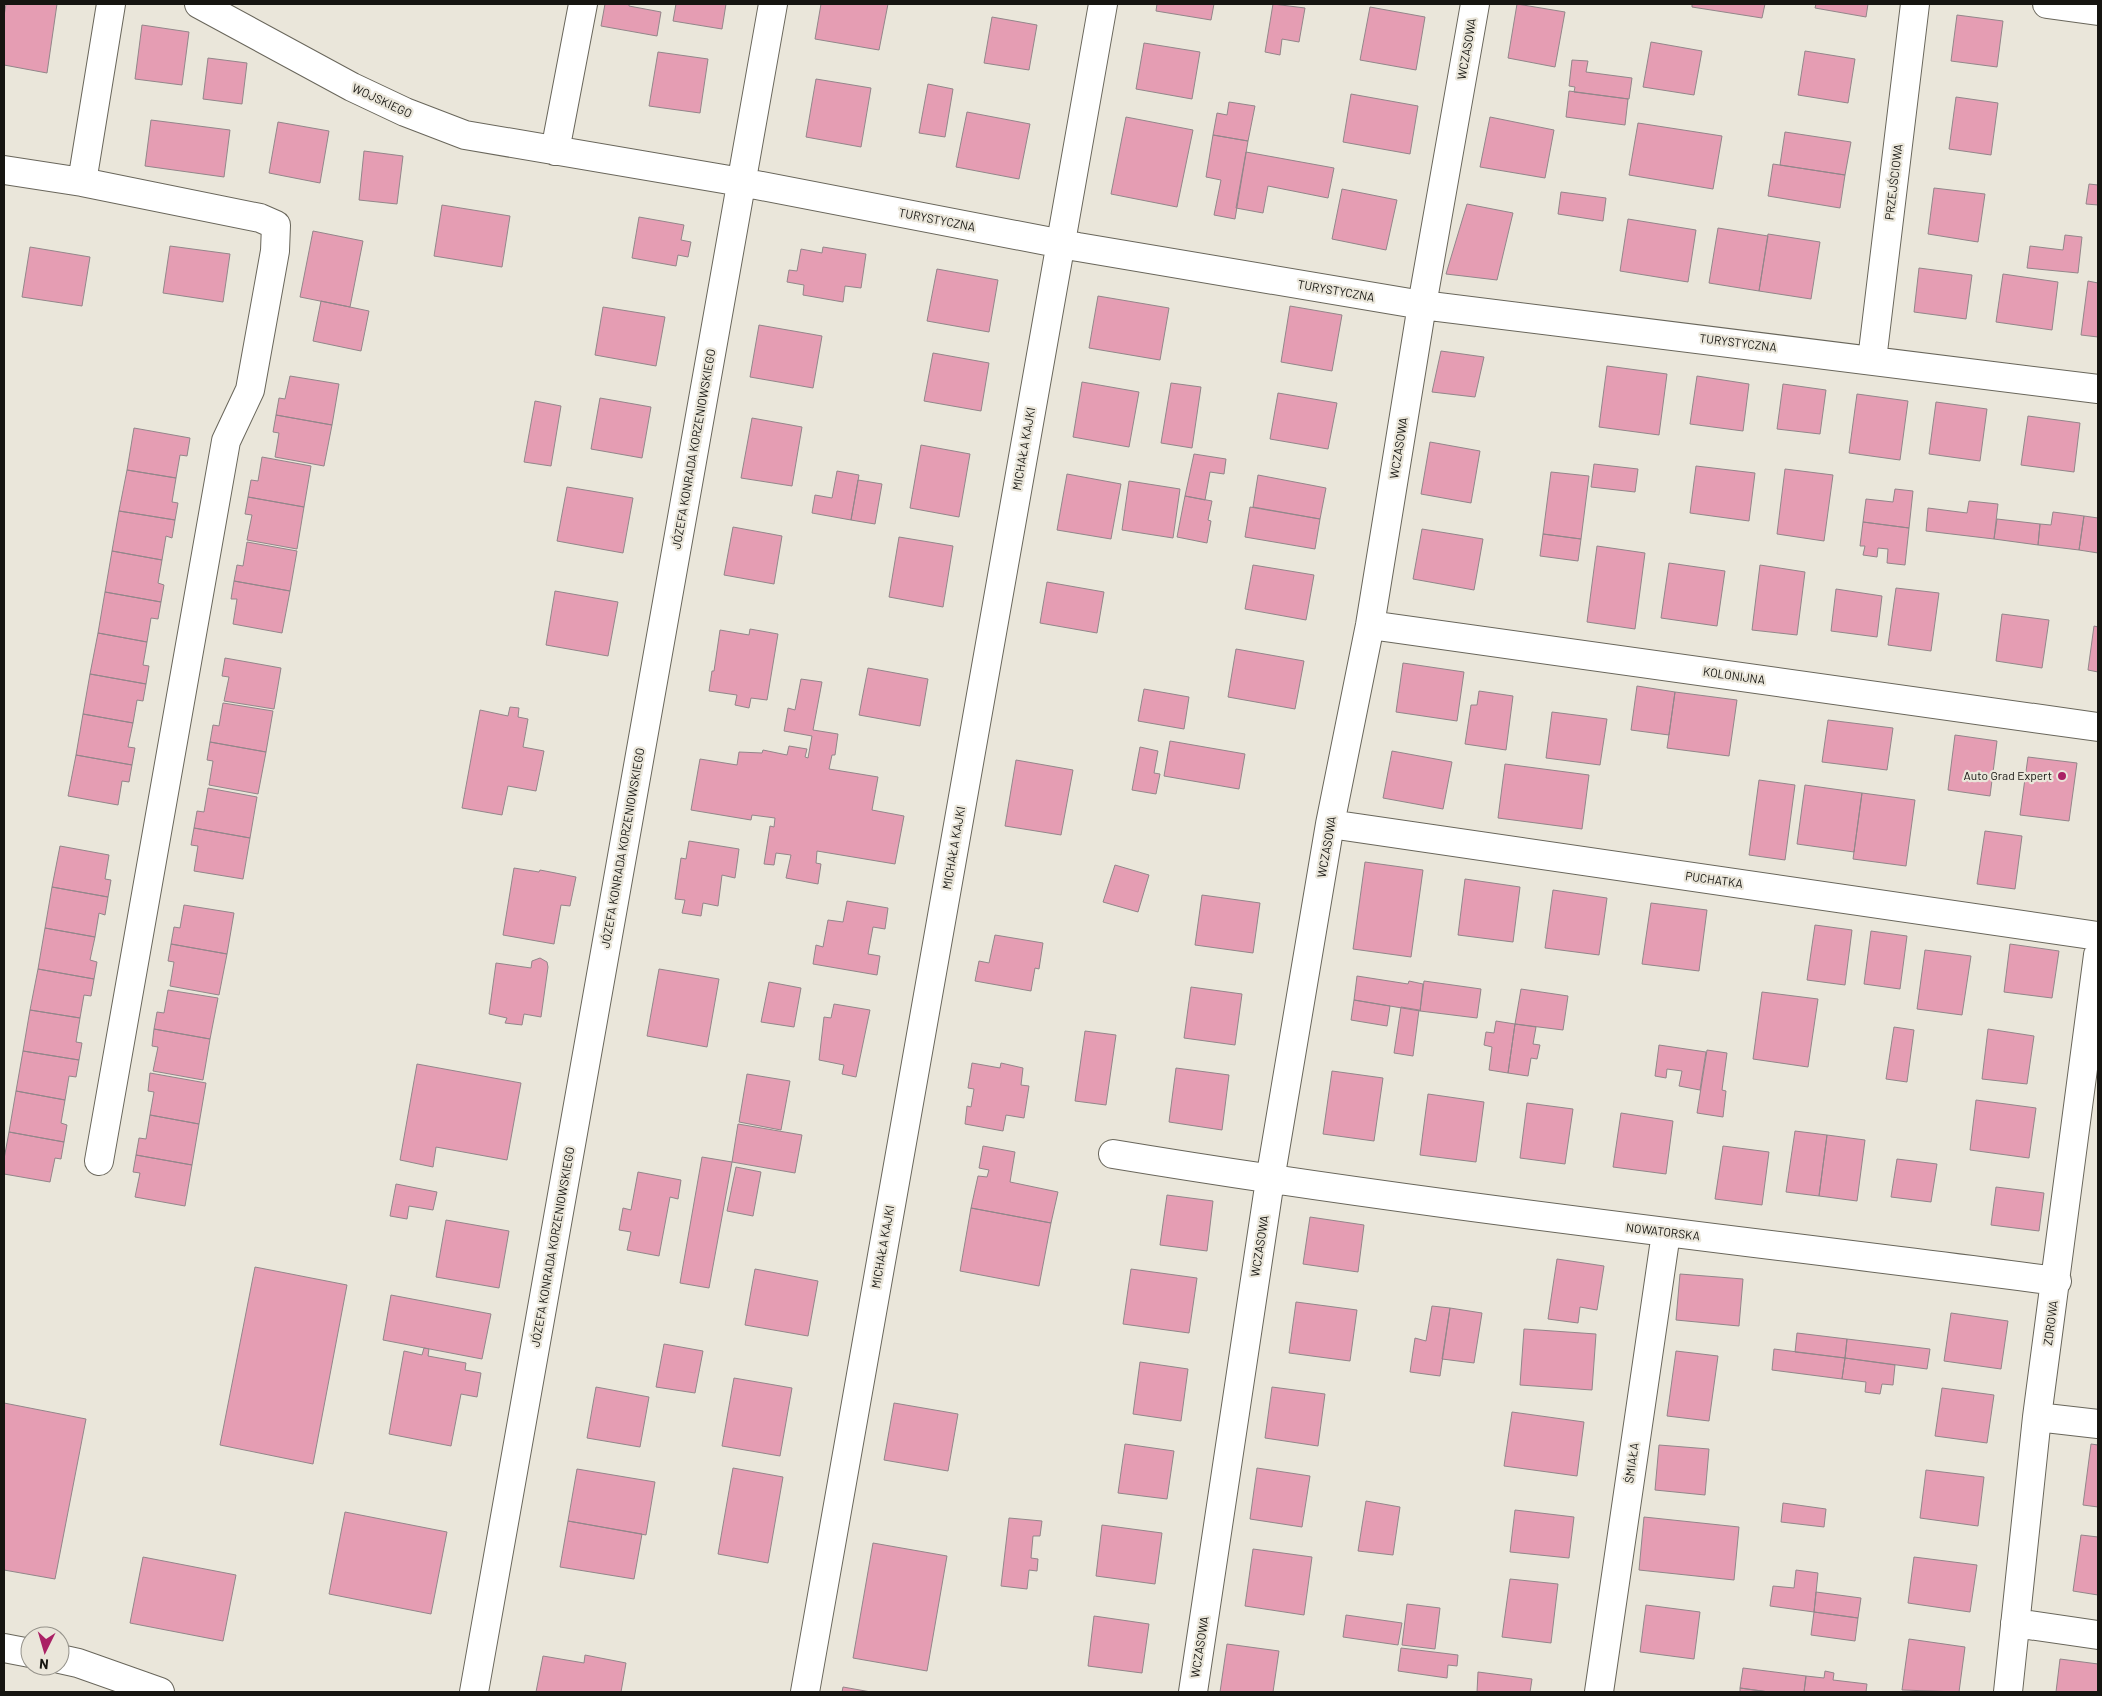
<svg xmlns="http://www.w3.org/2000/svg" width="2102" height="1696" viewBox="0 0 2102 1696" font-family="Barlow,sans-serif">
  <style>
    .building { fill: #e59db3; stroke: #93868a }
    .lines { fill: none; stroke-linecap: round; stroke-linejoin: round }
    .minor-casing { stroke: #69665b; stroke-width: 30 }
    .minor { stroke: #fff; stroke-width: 28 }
    .poi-dot { fill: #aa2165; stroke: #eae6da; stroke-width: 2 }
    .labels { text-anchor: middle; stroke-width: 4.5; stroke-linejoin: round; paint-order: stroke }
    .street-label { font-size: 12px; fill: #161511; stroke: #eae6da }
    .poi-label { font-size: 12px; fill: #161511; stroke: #eae6da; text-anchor: end }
  </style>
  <rect width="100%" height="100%" fill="#eae6da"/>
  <path class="building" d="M6,4H57L47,73L4,65V16Z
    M605,4H629V6L661,12L657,36L601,26Z
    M676,4H726L722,29L673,21Z
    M821,4H888L879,50L815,39Z
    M1157,4H1214L1211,20L1156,11Z
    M1273,4L1305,8L1299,42L1282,39L1280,55L1265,52Z
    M1517,4L1565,12L1555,67L1508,58Z
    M1692,4H1765L1762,18L1692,7Z
    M1816,4H1868L1866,17L1815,8Z
    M1370,7L1425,17L1416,70L1360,60Z
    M1957,15L2003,21L1997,67L1951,61Z
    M992,17L1037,25L1029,70L984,63Z
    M142,25L189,32L182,85L135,79Z
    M1651,42L1702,51L1694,95L1643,87Z
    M1144,43L1200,52L1192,99L1136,89Z
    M1805,51L1855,59L1848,103L1798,95Z
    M658,52L708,59L700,113L649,106Z
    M208,58L247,63L242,104L203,99Z
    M1572,60L1588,61L1586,72L1632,78L1629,99L1574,92L1575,87L1569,86Z
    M816,79L871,88L861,147L806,137Z
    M928,84L953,89L945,137L919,133Z
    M1569,91L1628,99L1625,125L1566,117Z
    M1351,94L1418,106L1410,154L1343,142Z
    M1956,97L1998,103L1991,155L1949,149Z
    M1229,102L1255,106L1248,141L1213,135L1217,113L1227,115Z
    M967,112L1030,124L1019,179L956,167Z
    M1126,117L1193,130L1177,207L1111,194Z
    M1490,117L1554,130L1545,178L1480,167Z
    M151,120L230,130L224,177L145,166Z
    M278,122L329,131L320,183L269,173Z
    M1638,123L1722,136L1713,189L1629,175Z
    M1785,132L1851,142L1845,175L1780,165Z
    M1213,135L1248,141L1235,219L1214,215L1221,180L1206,177Z
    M364,151L403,156L397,204L359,200Z
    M1246,152L1334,168L1328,198L1268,186L1263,213L1236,208Z
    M1773,164L1845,175L1840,208L1768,196Z
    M2089,184L2098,185V205L2086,204Z
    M1934,188L1985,194L1978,242L1928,234Z
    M1342,189L1397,200L1386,250L1332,239Z
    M1561,192L1606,198L1603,221L1558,214Z
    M1467,204L1513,213L1497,280L1446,274Z
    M442,205L510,216L502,267L434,256Z
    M639,217L684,225L681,240L691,242L688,257L678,255L676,266L632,258Z
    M1628,219L1696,230L1688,282L1620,271Z
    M1718,228L1768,236L1759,291L1709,283Z
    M313,231L363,241L350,307L300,297Z
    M1768,234L1820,242L1811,299L1759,291Z
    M2065,235L2082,237L2078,273L2027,268L2030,246L2063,250Z
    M170,246L230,254L223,302L163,293Z
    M30,247L90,257L82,306L22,297Z
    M823,247L866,254L861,288L845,286L843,302L803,295L804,285L787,282L789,270L797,271L801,249L822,253Z
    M1919,268L1972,275L1966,319L1914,312Z
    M937,269L998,280L989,332L927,321Z
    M2003,274L2058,282L2052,330L1996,322Z
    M2088,281L2098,283V337L2081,335Z
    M1098,296L1169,308L1160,360L1089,348Z
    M321,301L369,311L361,351L313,341Z
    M1290,306L1342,315L1332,371L1281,362Z
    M603,307L665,317L656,366L595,355Z
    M759,325L822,336L813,388L750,377Z
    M1441,351L1484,357L1475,397L1432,392Z
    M933,353L989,363L981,411L924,401Z
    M1607,366L1667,374L1659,435L1599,427Z
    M290,376L339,384L332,425L276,415L279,398L285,399Z
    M1697,376L1749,384L1743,431L1690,424Z
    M1082,382L1139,392L1129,447L1073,437Z
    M1171,383L1201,387L1192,448L1161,443Z
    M1783,384L1826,390L1820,434L1777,429Z
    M1278,393L1337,403L1328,449L1270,439Z
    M1857,394L1908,401L1900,460L1849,453Z
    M600,398L651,407L642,458L591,449Z
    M535,401L561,406L551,466L524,462Z
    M1936,402L1987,409L1980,461L1929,454Z
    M276,415L332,425L324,466L275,457L279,433L273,432Z
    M2028,416L2080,423L2074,472L2021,465Z
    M752,418L802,427L792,486L741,478Z
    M134,428L190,438L187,456L180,455L176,478L127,470Z
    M1430,442L1480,451L1471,503L1421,494Z
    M921,445L970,454L959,517L910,508Z
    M1194,454L1226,459L1224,474L1210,472L1205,500L1185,496Z
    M262,457L311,466L304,507L248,497L251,480L258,481Z
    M1594,464L1638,469L1635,492L1591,487Z
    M1696,466L1755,473L1749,521L1690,513Z
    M1785,469L1833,475L1824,541L1777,534Z
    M127,470L176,478L172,502L178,503L175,520L119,511Z
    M837,471L859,475L851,520L812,513L815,495L832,498Z
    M1551,472L1589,476L1581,539L1543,534Z
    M1067,474L1121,484L1111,539L1057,530Z
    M1258,475L1326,488L1320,519L1253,507Z
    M858,480L882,484L875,524L851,520Z
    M1129,481L1180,489L1173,538L1122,530Z
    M567,487L633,498L623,553L557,541Z
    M1895,489L1913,491L1909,528L1863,522L1866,499L1893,502Z
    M1185,496L1212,501L1208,520L1211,521L1207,543L1177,537Z
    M248,497L304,507L297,549L247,540L252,515L245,514Z
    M1969,501L1998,504L1994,539L1926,531L1928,508L1967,513Z
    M1250,507L1320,519L1315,549L1245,537Z
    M119,511L175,520L172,538L166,536L162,560L112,551Z
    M2053,512L2084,516L2079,550L2038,545L2040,524L2051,525Z
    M2084,516L2098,518V553L2079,550Z
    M1997,519L2040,524L2038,545L1994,539Z
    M1863,522L1909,528L1905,565L1887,563L1888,549L1878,548L1877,557L1863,555L1865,546H1860Z
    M733,527L782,536L774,584L724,575Z
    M1422,529L1483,539L1474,590L1413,579Z
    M1543,534L1581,539L1578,561L1540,556Z
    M899,537L953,546L943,607L889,597Z
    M247,542L297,551L290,591L234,581L237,565L243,566Z
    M1597,546L1645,553L1635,629L1587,622Z
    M112,551L162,560L158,583L164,585L161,602L105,592Z
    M1669,563L1725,571L1717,626L1661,618Z
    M1253,565L1314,575L1306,620L1245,609Z
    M1760,565L1805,572L1797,635L1752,630Z
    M234,581L290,591L282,633L233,624L237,599H231Z
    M1047,582L1104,592L1097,633L1040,623Z
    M1896,588L1939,593L1931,651L1888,645Z
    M1836,589L1882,596L1877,637L1831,631Z
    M555,591L618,602L608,656L546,645Z
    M105,592L161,602L158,619L151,618L147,642L98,633Z
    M2002,614L2049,620L2042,668L1996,661Z
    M2094,626L2098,627V672L2088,670Z
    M750,629L778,634L767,700L751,698L749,708L735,705L737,695L709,691L712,671H714L720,630L749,635Z
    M98,633L147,642L143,665L149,666L146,684L90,674Z
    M1236,649L1304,661L1295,709L1228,697Z
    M225,658L281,668L274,709L224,701L229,677L222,676Z
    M1403,663L1464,672L1457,721L1396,712Z
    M868,668L928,679L920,726L859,715Z
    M90,674L146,684L143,701L137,700L133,723L83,714Z
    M801,679L822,682L813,730L838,734L835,755H832L829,769L878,777L872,810L904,816L895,864L817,851L816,863L821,864L818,884L786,878L791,855L776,853L774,865L764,864L770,826L774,827L775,818L752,815L751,820L691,810L700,759L737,765L739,752L762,753L763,750L787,755L789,746L807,749L805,757L808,758L812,736L784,731L788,708L795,710Z
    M1637,686L1675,692L1669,735L1631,730Z
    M1144,689L1189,697L1184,729L1138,721Z
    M1479,691L1513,696L1506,750L1465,744L1471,705H1477Z
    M1675,692L1737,700L1729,756L1667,748Z
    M223,703L273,711L266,752L210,742L213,725L219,726Z
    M510,707L519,708L518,717L528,719L523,747L544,751L536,791L508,786L502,815L462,808L480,710L508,716Z
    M1552,712L1607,719L1600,765L1546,758Z
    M83,714L133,723L128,747L135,748L132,765L76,755Z
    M1828,720L1893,728L1887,770L1822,762Z
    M1955,735L1997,741L1990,796L1948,790Z
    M1170,741L1245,754L1239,789L1164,776Z
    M210,742L266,752L258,794L209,785L213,761L207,760Z
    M1140,747L1158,751L1154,773L1160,774L1156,794L1132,790Z
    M1392,751L1452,762L1443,809L1383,798Z
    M76,755L132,765L129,782L122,781L118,805L68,796Z
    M2028,757L2077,763L2069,821L2020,815Z
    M1016,760L1073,770L1061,835L1005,826Z
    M1505,764L1589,775L1582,829L1498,818Z
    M1759,780L1795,785L1785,860L1749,855Z
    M1805,785L1862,793L1854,852L1797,844Z
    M208,788L257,797L250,838L194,828L197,811L204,812Z
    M1862,793L1915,800L1906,866L1853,859Z
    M194,828L250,838L243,879L194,871L198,846L191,845Z
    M1985,831L2022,836L2015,889L1977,884Z
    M689,841L739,849L735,878L722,875L718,906L703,903L701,916L682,913L685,900L675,899L681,858L686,859Z
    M60,846L109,855L105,879L111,880L108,897L52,887Z
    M1365,862L1423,870L1411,957L1353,949Z
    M1115,865L1149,875L1138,912L1103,902Z
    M514,868L539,872L540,870L576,877L570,906L561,905L554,944L503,935Z
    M1465,879L1520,887L1513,942L1458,935Z
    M52,887L108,897L105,915L99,913L95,937L45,928Z
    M1553,890L1607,898L1599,955L1545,948Z
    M1202,895L1260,903L1253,953L1195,945Z
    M847,901L888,908L885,929L873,927L868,954L880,956L877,975L813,964L816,945L823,947L828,920L843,922Z
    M1651,903L1707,910L1699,971L1642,964Z
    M184,905L234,913L227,954L171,944L174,927L180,928Z
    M1815,925L1852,930L1845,985L1807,980Z
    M45,928L95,937L90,960L97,962L94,979L38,969Z
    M1871,931L1907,936L1900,989L1864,984Z
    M995,935L1043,943L1039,969L1035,968L1031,991L975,981L979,961L989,963Z
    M171,944L227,954L219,995L170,986L174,962L168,961Z
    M2010,944L2059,951L2052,998L2004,992Z
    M1925,950L1971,956L1962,1015L1917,1009Z
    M540,958L547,962L548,967L541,1017L524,1014L522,1025L505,1023L507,1018L489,1014L496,963L531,968L532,961Z
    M38,969L94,979L91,996L84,995L80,1018L30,1010Z
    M659,969L719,979L707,1047L647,1036Z
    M1357,976L1408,984L1409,981L1423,984L1420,1011L1354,1000Z
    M1424,981L1481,989L1477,1018L1420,1011Z
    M769,982L801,988L794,1027L761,1022Z
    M1191,987L1242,994L1235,1045L1184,1038Z
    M1521,989L1568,996L1563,1030L1515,1024Z
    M168,990L218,998L210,1039L154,1029L157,1012L164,1013Z
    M1762,992L1818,999L1808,1067L1753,1059Z
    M1354,1000L1390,1006L1387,1026L1351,1020Z
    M834,1004L870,1010L856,1077L842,1074L844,1065L819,1060L824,1017L831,1018Z
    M1401,1007L1419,1010L1413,1056L1394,1053Z
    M30,1010L80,1018L76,1042L82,1043L79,1060L23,1051Z
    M1496,1021L1515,1024L1508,1073L1489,1070L1492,1047L1484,1045L1486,1032L1494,1033Z
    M1515,1024L1536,1027L1533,1044L1540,1045L1537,1059L1531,1058L1528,1076L1508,1073Z
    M1894,1027L1914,1030L1907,1082L1886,1079Z
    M154,1029L210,1039L203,1080L153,1071L158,1047L152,1046Z
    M1988,1029L2034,1036L2027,1084L1982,1079Z
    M1085,1031L1116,1035L1106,1105L1075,1101Z
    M1659,1045L1706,1052L1700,1090L1679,1086L1682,1071L1667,1069L1666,1078L1655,1076Z
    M1707,1050L1727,1053L1722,1090L1726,1091L1723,1117L1697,1113Z
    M23,1051L79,1060L76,1077L69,1076L65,1100L16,1091Z
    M972,1063L1000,1068L1001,1063L1023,1068L1021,1085L1029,1086L1024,1118L1006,1115L1003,1131L965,1124L967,1106L971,1107L974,1089L968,1088Z
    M417,1064L521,1083L507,1160L436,1147L433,1167L400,1160Z
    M1176,1068L1229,1075L1222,1130L1169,1122Z
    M1332,1071L1383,1078L1374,1141L1323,1134Z
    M150,1073L206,1083L199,1124L150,1115L154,1092L148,1091Z
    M747,1074L790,1081L781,1130L739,1122Z
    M16,1091L65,1100L61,1123L67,1125L64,1142L9,1132Z
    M1428,1094L1484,1102L1476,1162L1420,1155Z
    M1976,1100L2036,1108L2029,1158L1970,1150Z
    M1527,1103L1573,1109L1565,1164L1520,1158Z
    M1621,1113L1673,1121L1666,1174L1613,1167Z
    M150,1115L199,1124L192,1165L136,1155L139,1138L146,1139Z
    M738,1124L802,1135L795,1173L732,1162Z
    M1795,1131L1827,1135L1819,1196L1786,1192Z
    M9,1132L64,1142L61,1159L55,1158L50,1182L4,1174V1159Z
    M1827,1135L1865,1140L1857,1201L1819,1196Z
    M983,1146L1015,1152L1010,1182L1058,1192L1051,1223L971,1208L978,1176L987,1177L989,1170L979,1168Z
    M1723,1146L1769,1152L1762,1205L1715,1199Z
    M136,1155L192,1165L185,1206L135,1197L140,1173L133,1172Z
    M702,1157L732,1162L709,1288L680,1283Z
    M1897,1159L1937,1164L1931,1202L1891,1197Z
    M736,1167L761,1172L753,1216L727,1211Z
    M638,1172L681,1180L678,1199L670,1197L659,1256L627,1250L631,1232L619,1230L623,1208L631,1210Z
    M396,1184L437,1192L433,1210L409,1206L407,1219L390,1216Z
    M1996,1187L2044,1193L2039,1231L1991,1225Z
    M1167,1195L1213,1201L1207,1251L1160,1245Z
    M971,1208L1051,1223L1039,1286L960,1271Z
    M1310,1217L1364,1225L1358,1272L1303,1264Z
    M446,1220L509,1231L499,1288L436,1277Z
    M1557,1259L1604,1266L1597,1310L1580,1307L1578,1323L1548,1319Z
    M255,1267L347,1285L313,1464L220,1445Z
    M755,1269L818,1281L808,1336L745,1325Z
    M1131,1269L1197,1278L1189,1333L1123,1324Z
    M1680,1274L1743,1279L1739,1326L1676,1320Z
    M391,1295L491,1314L482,1359L383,1340Z
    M1296,1302L1357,1310L1350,1361L1289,1353Z
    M1432,1306L1450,1308L1440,1376L1410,1372L1415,1338L1426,1341Z
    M1450,1308L1482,1313L1474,1363L1442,1359Z
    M1951,1313L2008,1321L2001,1369L1944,1361Z
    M1524,1329L1596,1334L1592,1390L1520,1385Z
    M1797,1333L1847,1339L1845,1358L1795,1352Z
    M1847,1339L1930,1349L1927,1369L1845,1358Z
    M664,1344L703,1351L695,1393L656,1387Z
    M424,1348L429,1349L428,1356L466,1363L465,1370L481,1373L477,1397L461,1394L451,1446L389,1434L404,1351L422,1355Z
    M1774,1349L1845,1358L1842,1379L1772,1370Z
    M1676,1351L1718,1356L1709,1421L1667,1416Z
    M1845,1358L1895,1365L1893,1385L1882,1384L1880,1394L1865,1392L1866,1382L1842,1379Z
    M1140,1362L1188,1369L1181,1421L1133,1414Z
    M734,1378L792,1388L780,1456L722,1446Z
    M596,1387L649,1397L640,1447L587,1438Z
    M1272,1387L1325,1394L1318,1446L1265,1438Z
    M1942,1388L1994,1395L1987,1443L1935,1436Z
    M4,1403L86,1419L55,1579L4,1570Z
    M894,1403L958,1414L948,1471L884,1460Z
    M1512,1412L1584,1422L1577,1476L1504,1466Z
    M1125,1444L1174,1451L1167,1499L1118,1493Z
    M2091,1444L2098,1445V1507L2083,1505Z
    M1659,1445L1709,1449L1705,1495L1655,1490Z
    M733,1468L783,1477L768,1563L718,1554Z
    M1257,1468L1310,1476L1302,1527L1250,1519Z
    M577,1469L655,1482L646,1535L568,1521Z
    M1926,1470L1984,1477L1978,1526L1920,1518Z
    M1366,1501L1400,1507L1393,1555L1358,1551Z
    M1783,1503L1826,1509L1824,1527L1781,1522Z
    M1515,1510L1574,1517L1569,1558L1510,1552Z
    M345,1512L447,1532L431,1614L329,1594Z
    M1644,1517L1739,1527L1734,1580L1639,1570Z
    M1009,1518L1042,1521L1040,1536H1033L1031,1558L1038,1559L1037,1571L1029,1570L1027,1589L1001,1586Z
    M568,1521L642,1534L634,1579L560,1567Z
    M1102,1525L1162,1533L1155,1584L1096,1576Z
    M2081,1535L2098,1537V1595L2073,1591Z
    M873,1543L947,1556L927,1671L853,1658Z
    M1253,1549L1312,1557L1304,1615L1245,1606Z
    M143,1557L236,1575L223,1641L130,1623Z
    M1914,1557L1977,1565L1970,1612L1908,1603Z
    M1796,1570L1818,1573L1814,1612L1770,1606L1773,1586L1794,1588Z
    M1510,1579L1558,1584L1551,1643L1502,1637Z
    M1816,1592L1861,1598L1858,1618L1814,1612Z
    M1407,1604L1440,1608L1435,1649L1402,1645Z
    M1646,1605L1700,1612L1694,1659L1640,1652Z
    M1814,1612L1858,1618L1855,1641L1811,1635Z
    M1346,1615L1402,1623L1398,1645L1343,1637Z
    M1094,1616L1149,1624L1142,1673L1088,1666Z
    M1909,1639L1965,1647L1959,1692L1902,1690Z
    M1227,1644L1279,1651L1273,1692H1220Z
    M1401,1648L1458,1655L1457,1666L1448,1665L1447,1678L1398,1671Z
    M585,1655L626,1663L621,1692H536L543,1656L584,1663Z
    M2060,1659L2098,1664V1692H2056Z
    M1743,1668L1806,1676L1804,1692H1769L1740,1688Z
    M1825,1671L1834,1673L1833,1680L1867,1684L1866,1692H1804L1806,1676L1824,1678Z
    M1478,1672L1532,1679L1530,1692H1477Z
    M843,1687L871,1692H842Z
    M1740,1688L1769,1692H1740Z"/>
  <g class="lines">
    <defs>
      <path id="minor" d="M199,4L352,87L405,112L465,135L741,182L1078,247L1422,305L2098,389
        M2047,4L2098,11
        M555,151L583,4
        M4,170L82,182L111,4
        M82,182L260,218L276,225L275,251L250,390L226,441L99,1161
        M1872,360L1915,4
        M1370,625L2098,727
        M1330,824L2098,936
        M1113,1154C1426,1206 1742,1240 2057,1281
        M2037,1417L2098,1424
        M2015,1623L2098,1635
        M4,1648L30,1653
        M60,1659L78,1663L160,1692
        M474,1692L773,4
        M805,1692L1103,4
        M1193,1692L1270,1180L1330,824L1370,625L1422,305L1475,4
        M1599,1692L1666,1233
        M2008,1692L2037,1417L2098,955"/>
    </defs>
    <use href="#minor" class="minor-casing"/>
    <use href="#minor" class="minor"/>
  </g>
  <circle class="poi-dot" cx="2062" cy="776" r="5"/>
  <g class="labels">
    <g class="street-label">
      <text transform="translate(1467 49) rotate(-80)" y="4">WCZASOWA</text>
      <text transform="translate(382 101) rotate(25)" y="4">WOJSKIEGO</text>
      <text transform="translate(1894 182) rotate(-83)" y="4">PRZEJŚCIOWA</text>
      <text transform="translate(937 220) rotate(11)" y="4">TURYSTYCZNA</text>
      <text transform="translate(1336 291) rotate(10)" y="4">TURYSTYCZNA</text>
      <text transform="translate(1738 343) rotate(7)" y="4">TURYSTYCZNA</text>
      <text transform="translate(1399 448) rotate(-81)" y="4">WCZASOWA</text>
      <text transform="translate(694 449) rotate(-80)" y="4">JÓZEFA KONRADA KORZENIOWSKIEGO</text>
      <text transform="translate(1024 449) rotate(-80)" y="4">MICHAŁA KAJKI</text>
      <text transform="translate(1734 676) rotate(8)" y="4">KOLONIJNA</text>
      <text transform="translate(1327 847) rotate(-80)" y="4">WCZASOWA</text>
      <text transform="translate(623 848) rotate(-80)" y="4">JÓZEFA KONRADA KORZENIOWSKIEGO</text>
      <text transform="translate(954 848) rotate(-80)" y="4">MICHAŁA KAJKI</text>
      <text transform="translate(1714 880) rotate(8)" y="4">PUCHATKA</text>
      <text transform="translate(1663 1232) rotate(7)" y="4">NOWATORSKA</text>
      <text transform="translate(1260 1246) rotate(-81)" y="4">WCZASOWA</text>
      <text transform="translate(553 1247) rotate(-80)" y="4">JÓZEFA KONRADA KORZENIOWSKIEGO</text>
      <text transform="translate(883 1247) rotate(-80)" y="4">MICHAŁA KAJKI</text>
      <text transform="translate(2051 1323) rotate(-82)" y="4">ZDROWA</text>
      <text transform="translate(1632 1463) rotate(-82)" y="4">ŚMIAŁA</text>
      <text transform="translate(1200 1647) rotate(-81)" y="4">WCZASOWA</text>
    </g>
    <g class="poi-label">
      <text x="2052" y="780">Auto Grad Expert</text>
    </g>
  </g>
  <rect width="2102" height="1696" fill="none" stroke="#161511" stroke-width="10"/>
  <g transform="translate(45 1651) rotate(185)"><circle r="24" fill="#eae6da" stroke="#95928a"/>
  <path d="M0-4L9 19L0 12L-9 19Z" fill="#aa2165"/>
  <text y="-8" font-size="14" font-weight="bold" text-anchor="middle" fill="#161511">N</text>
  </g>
</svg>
